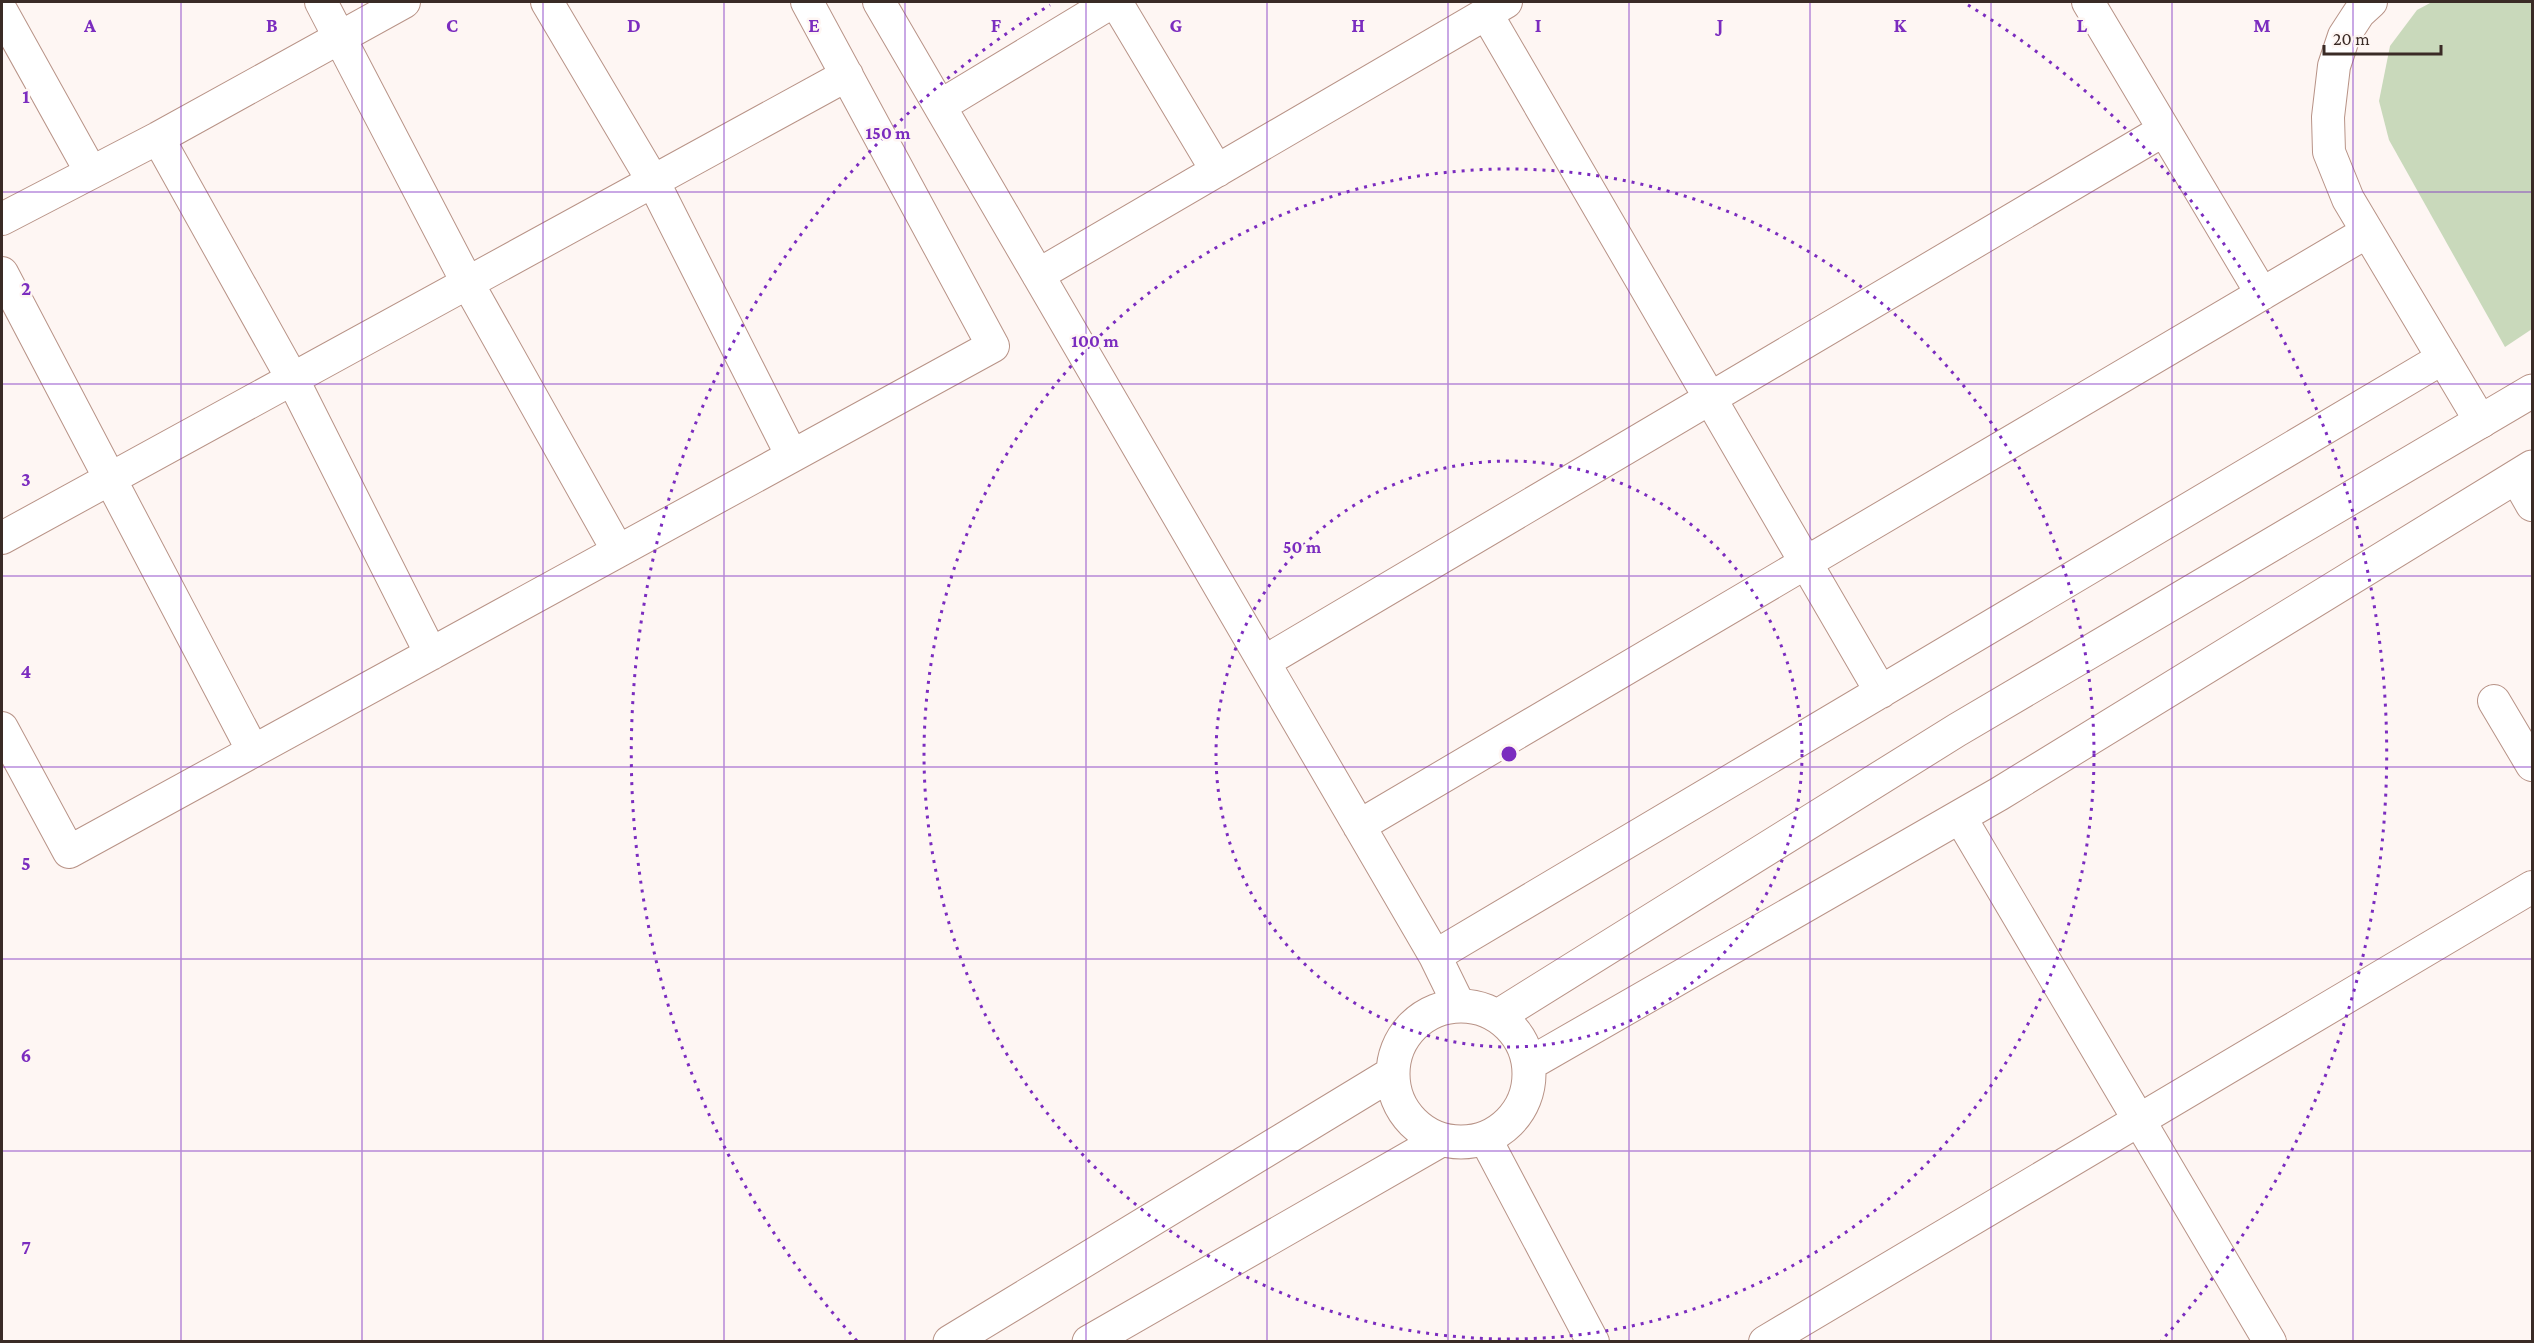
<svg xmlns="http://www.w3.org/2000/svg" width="2534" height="1343" viewBox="0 0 2534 1343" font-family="'Crimson Pro',serif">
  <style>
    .green { fill: #c9d9bb }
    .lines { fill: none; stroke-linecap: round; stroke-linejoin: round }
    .minor-casing { stroke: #b89387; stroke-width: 34 }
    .secondary-casing { stroke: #b89387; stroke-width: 35 }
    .minor { stroke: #fff; stroke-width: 32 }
    .secondary { stroke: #fff; stroke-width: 33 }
    .grid { fill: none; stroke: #7b2cbf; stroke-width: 1.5; stroke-opacity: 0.55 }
    .ring { fill: none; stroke: #7b2cbf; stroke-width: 3; stroke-dasharray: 3 6 }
    .grid-label { font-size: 20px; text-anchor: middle; font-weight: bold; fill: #7b2cbf; stroke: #fef6f3; stroke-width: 5; stroke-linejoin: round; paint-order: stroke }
    .centre { fill: #7b2cbf; stroke: #fef6f3; stroke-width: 3 }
    .ring-label { font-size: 18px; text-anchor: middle; font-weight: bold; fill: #7b2cbf; stroke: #fef6f3; stroke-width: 5; stroke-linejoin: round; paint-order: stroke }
  </style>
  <rect width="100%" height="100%" fill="#fef6f3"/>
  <path class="green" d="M2432,2H2532V329L2505,347L2389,140L2379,101L2390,46L2417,10Z"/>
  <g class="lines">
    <defs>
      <path id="minor" d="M321,2L467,282L618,551
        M547,2L653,181L792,456
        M879,2L1435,956L1459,1005
        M1116,2L1217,171
        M2088,2L2262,294
        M2371,2L2359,13L2344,36L2334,66L2328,117L2329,152L2348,199L2481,422
        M2,12L91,172
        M1486,13L1881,692
        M940,106L1112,2
        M158,138L292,378L431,654
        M2,219L158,138L404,2
        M2,273L253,751
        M1038,275L1506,2
        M2516,477L2532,505
        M2,538L847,75
        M1264,662L2164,130
        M2494,701L2532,765
        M2,728L69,852L993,346L807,2
        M1960,817L2270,1342
        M1359,826L2367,232
        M1435,956L2443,358
        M1485,1138L1593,1342
        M1765,1342L2532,887"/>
      <path id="secondary" d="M1393 1074a68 68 0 1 1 136 0a68 68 0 1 1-136 0Z
        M1498,1016L1957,730L2532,391
        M1529,1064L1999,794L2532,467
        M950,1342L1393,1073
        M1089,1342L1441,1140"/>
    </defs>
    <use href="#minor" class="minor-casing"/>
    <use href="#secondary" class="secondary-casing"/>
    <use href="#minor" class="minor"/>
    <use href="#secondary" class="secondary"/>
  </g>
  <path class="grid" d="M181,2V1342M362,2V1342M543,2V1342M724,2V1342M905,2V1342M1086,2V1342M1267,2V1342M1448,2V1342M1629,2V1342M1810,2V1342M1991,2V1342M2172,2V1342M2353,2V1342M2,192H2532M2,384H2532M2,576H2532M2,767H2532M2,959H2532M2,1151H2532"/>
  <g class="ring">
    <circle cx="1509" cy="754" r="293"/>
    <circle cx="1509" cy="754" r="585"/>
    <path d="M857 1341A878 878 0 0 1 1050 5M1968 5A878 878 0 0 1 2161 1341"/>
  </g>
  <g class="grid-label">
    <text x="90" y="32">A</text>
    <text x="272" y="32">B</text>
    <text x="452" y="32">C</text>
    <text x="634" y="32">D</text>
    <text x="814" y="32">E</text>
    <text x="996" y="32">F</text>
    <text x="1176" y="32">G</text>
    <text x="1358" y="32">H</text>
    <text x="1538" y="32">I</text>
    <text x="1720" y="32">J</text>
    <text x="1900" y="32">K</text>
    <text x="2082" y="32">L</text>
    <text x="2262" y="32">M</text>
    <text x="26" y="103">1</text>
    <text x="26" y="295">2</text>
    <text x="26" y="486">3</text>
    <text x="26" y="678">4</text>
    <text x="26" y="870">5</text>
    <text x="26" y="1062">6</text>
    <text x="26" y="1254">7</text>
  </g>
  <circle cx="1509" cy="754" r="9" class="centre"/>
  <g class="ring-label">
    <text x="888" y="139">150 m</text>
    <text x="1095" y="347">100 m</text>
    <text x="1302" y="553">50 m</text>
  </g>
  <rect width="2534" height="1343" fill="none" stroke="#3a2b26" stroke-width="6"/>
  <path d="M2324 45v9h117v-9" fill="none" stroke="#3a2b26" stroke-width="3"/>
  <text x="2333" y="45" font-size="18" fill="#3a2b26" stroke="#fef6f3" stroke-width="4.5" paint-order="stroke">20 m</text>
</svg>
